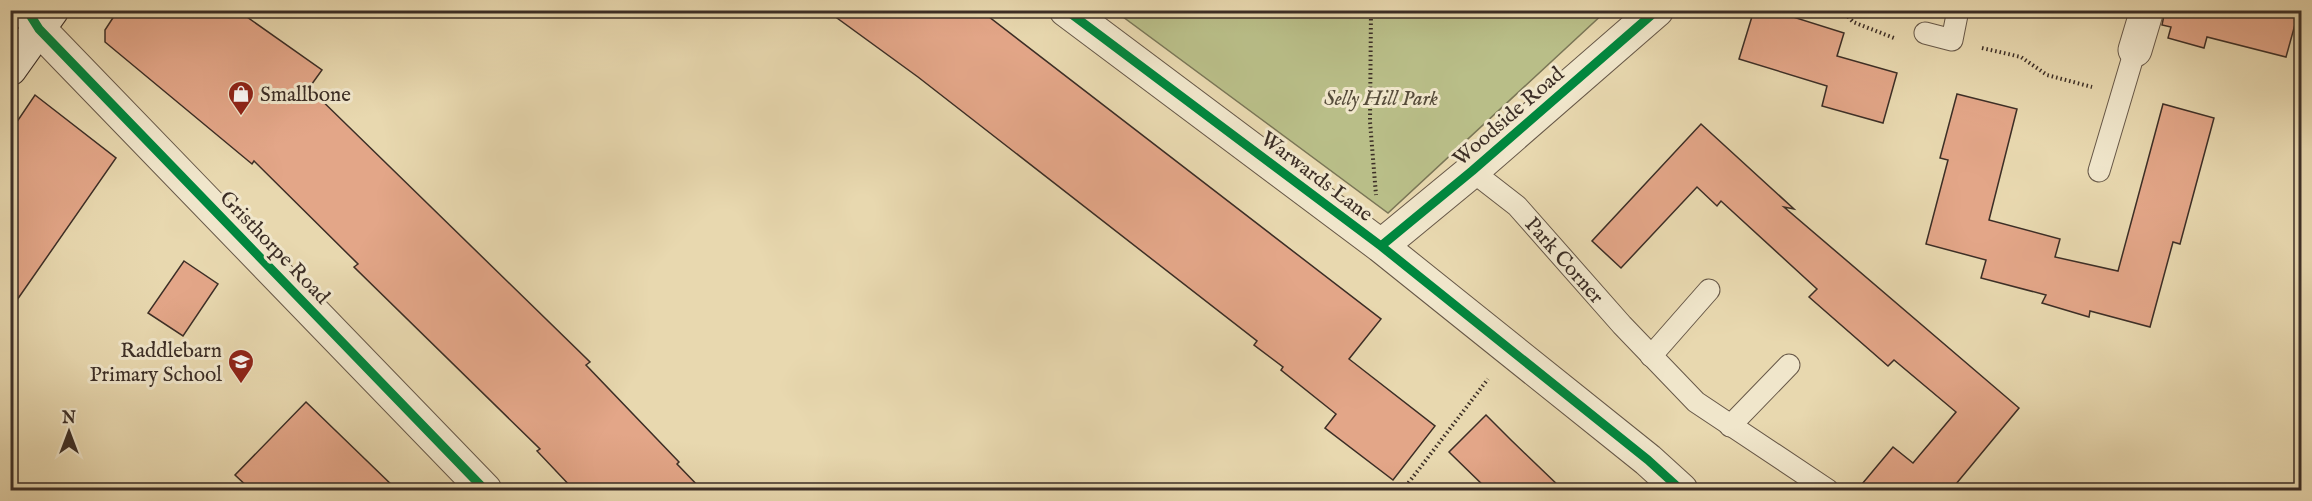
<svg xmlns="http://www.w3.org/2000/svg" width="2312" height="501" viewBox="0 0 2312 501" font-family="'IM FELL English',serif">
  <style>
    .green { fill: #b9be88; stroke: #7a7657; stroke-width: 1.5 }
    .building { fill: #e3a688; stroke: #3c2e26; stroke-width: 1.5 }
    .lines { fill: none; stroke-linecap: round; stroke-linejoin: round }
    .lane-casing { stroke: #675848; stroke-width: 23 }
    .street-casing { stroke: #675848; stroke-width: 35 }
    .secondary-casing { stroke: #3c2e26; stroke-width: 35 }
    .path { stroke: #3c2e26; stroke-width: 4; stroke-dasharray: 1.5 3; stroke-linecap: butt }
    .lane { stroke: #f0e6cb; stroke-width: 21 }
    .street { stroke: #f0e6cb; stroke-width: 33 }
    .secondary { stroke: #f0e6cb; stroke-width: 33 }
    .cycleway-casing { stroke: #f0e6cb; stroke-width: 13 }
    .cycleway { stroke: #00873e; stroke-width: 9 }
    .labels { text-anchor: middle; stroke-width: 6; stroke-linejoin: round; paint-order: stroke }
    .poi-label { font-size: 21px; fill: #3c2e26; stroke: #f0e6cb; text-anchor: start }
    .park-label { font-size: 21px; font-style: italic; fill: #554b3a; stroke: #f0e6cb }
    .street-label { font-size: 21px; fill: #3c2e26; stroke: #f0e6cb }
  </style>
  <rect width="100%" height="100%" fill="#e8d8af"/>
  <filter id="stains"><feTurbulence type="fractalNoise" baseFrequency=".00333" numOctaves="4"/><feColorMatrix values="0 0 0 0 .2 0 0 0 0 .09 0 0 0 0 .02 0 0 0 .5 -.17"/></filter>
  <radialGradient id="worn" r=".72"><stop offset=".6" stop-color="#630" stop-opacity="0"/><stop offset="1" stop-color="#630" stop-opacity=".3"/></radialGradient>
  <path class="green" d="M1115,11H1606L1388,213Z"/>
  <path class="building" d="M118,10H237L322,70L309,88L590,362L586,365L679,462L677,464L702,490H574L537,451L540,449L354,267L358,264L254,161L252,164L105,42V30Z
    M826,10H980L1381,319L1349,359L1435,426L1393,480L1325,428L1336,414L1281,370L1283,367L1254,345L1257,341L918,77Z
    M1754,10H1771L1844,33L1837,56L1897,73L1883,123L1822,106L1827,86L1739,59Z
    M2165,10H2299L2286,57L2207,37L2204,48L2168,38L2171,27L2162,25Z
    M1957,94L2017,109L1989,220L2060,239L2055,257L2118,271L2163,104L2214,118L2180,244L2173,242L2150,327L2090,311L2089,317L2042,303L2046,295L1981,278L1986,260L1926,244L1948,160L1940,158Z
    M35,95L116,158L10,310V132Z
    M1701,124L1794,209L1784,207L2019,408L1951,490H1857L1893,447L1913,463L1956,412L1894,360L1888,366L1809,297L1817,289L1721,201L1717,206L1697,187L1621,268L1592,241Z
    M184,261L218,284L183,336L148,313Z
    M306,402L397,490H251L235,475Z
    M1486,415L1511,440L1563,490H1488L1449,452Z"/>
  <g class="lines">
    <defs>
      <g id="lane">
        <path d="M1925,33L1952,40L1958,10"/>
        <path id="s1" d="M1472,171L1517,206L1622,325L1696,402L1828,490"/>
        <path d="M2099,171L2135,50"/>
        <path d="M1651,356L1709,290"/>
        <path d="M1730,426L1789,365"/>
      </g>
      <path id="street" d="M27,10L39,29L485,490
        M1066,10L1381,246L1648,460L1681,490
        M2135,50L2147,10
        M1381,246L1472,171L1657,10"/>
      <path id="secondary" d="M10,69L52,10"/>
    </defs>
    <use href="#lane" class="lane-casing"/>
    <use href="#street" class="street-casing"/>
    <use href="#secondary" class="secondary-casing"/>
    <path class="path" d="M1371,10L1370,122L1376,195
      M1842,10L1853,22L1894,38
      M1982,48L2021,57L2047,75L2092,87
      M1403,490L1488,379"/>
    <use href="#lane" class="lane"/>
    <use href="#street" class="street"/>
    <use href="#secondary" class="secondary"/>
    <defs>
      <path id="cycleway" d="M27,10L39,29L485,490
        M1066,10L1381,246L1648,460L1681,490
        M1381,246L1472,171L1657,10"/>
    </defs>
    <use href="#cycleway" class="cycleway-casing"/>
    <use href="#cycleway" class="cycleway"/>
  </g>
  <defs>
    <symbol id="shop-pin" viewBox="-11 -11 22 30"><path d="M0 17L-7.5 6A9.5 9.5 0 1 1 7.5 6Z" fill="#8f2418" stroke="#f0e6cb"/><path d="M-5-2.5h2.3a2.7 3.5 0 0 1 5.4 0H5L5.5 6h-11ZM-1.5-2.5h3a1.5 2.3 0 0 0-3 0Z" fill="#fff"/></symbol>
    <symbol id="school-pin" viewBox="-11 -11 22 30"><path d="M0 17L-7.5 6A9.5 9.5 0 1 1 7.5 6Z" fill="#8f2418" stroke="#f0e6cb"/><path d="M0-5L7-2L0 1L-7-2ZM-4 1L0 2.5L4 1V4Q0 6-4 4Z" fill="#fff"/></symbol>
  </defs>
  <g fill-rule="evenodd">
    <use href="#shop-pin" x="226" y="79" width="30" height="40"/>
    <use href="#school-pin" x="226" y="347" width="30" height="40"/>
  </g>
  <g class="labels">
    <g class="poi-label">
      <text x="260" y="101">Smallbone</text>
      <text x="222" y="357" text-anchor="end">Raddlebarn<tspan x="222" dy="24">Primary School</tspan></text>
    </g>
    <g class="park-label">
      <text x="1381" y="105">Selly Hill Park</text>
    </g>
    <g class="street-label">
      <text transform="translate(1508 116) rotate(-41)" y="7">Woodside Road</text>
      <text transform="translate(1317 176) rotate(37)" y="7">Warwards Lane</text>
      <text transform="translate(275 247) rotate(46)" y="7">Gristhorpe Road</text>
      <text dy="7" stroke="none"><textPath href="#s1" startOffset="129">Park Corner</textPath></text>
    </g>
  </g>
  <rect width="2312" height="501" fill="none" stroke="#e8d8af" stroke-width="36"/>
  <rect x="12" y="12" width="2288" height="477" fill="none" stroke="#3c2e26" stroke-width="3"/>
  <rect x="18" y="18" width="2276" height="465" fill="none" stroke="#3c2e26" stroke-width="1.5"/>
  <g transform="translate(69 432)" stroke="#f0e6cb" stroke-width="4.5" paint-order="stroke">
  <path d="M0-4.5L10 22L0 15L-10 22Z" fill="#3c2e26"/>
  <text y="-9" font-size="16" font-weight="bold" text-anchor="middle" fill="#3c2e26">N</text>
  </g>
  <rect width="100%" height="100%" filter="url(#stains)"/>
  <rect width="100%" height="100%" fill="url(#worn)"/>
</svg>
